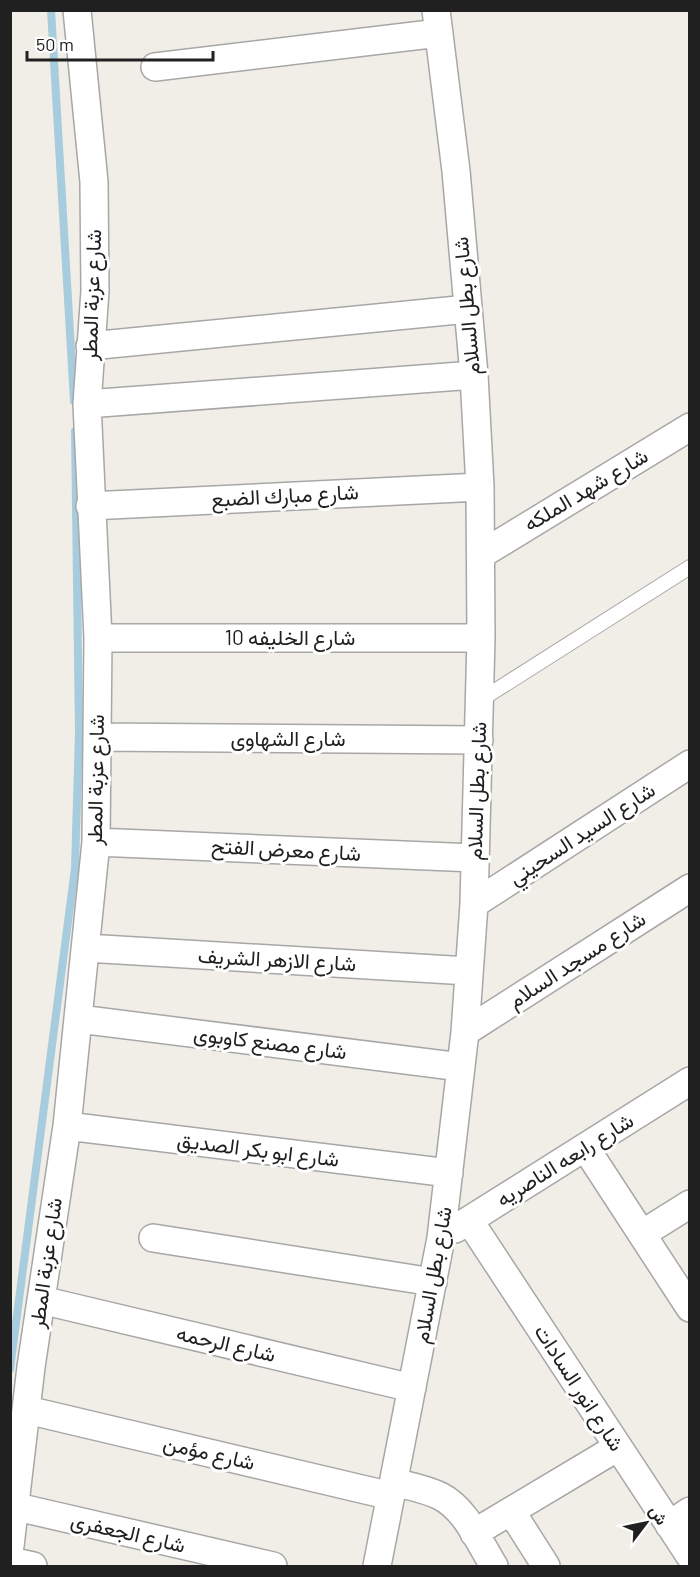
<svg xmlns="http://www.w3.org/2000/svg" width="700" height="1577" viewBox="0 0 700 1577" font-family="Barlow,Vazirmatn,sans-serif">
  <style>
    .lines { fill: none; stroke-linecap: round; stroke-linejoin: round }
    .stream { stroke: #a7ccde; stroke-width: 8 }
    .service-casing { stroke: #a7a7a7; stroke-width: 16 }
    .minor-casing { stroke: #a7a7a7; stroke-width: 30 }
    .service { stroke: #fff; stroke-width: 14 }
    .minor { stroke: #fff; stroke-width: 27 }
    .labels { text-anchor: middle; stroke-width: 6; stroke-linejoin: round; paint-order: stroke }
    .street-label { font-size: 21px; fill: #202020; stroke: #fff }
  </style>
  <rect width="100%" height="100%" fill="#f1eee7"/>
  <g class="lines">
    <path class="stream" d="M51,10L74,401
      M10,1369L75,868L79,732L75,431"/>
    <defs>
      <path id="service" d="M479,701L690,567"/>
      <path id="minor" d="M155,67L439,33
        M90,346L468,309
        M87,404L474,375
        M90,506L480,487
        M482,554L690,427
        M98,638H481
        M98,737L479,740
        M96,842L475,858
        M474,904L690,764
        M86,948L468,971
        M79,1019L461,1067
        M465,1032L690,888
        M67,1126L449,1173
        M585,1147L690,1308
        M469,1220L690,1556
        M455,1229L690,1081
        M642,1234L690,1204
        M153,1238L433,1282
        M41,1300L412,1388
        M27,1410L391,1496
        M394,1482C409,1486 426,1489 440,1496C466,1509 479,1542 494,1566
        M17,1507L273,1566
        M511,1511L546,1566
        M669,1525L690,1511
        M474,1533L618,1447
        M10,1546L31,1367L67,1126L96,842L98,638L87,404L95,291L94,182L77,10
        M10,1561L33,1566
        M377,1566L441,1238L465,1032L474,904L481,638L480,487L474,375L456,171L436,10"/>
    </defs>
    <use href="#service" class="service-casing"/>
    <use href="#minor" class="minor-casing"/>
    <use href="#service" class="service"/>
    <use href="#minor" class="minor"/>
  </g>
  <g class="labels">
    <g class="street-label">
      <text transform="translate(92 295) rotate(-88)" y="7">شارع عزبة المطر</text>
      <text transform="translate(467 306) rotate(-95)" y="7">شارع بطل السلام</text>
      <text transform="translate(586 490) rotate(-31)" y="7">شارع شهد الملكه</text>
      <text transform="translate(285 496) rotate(-3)" y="7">شارع مبارك الضبع</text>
      <text x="290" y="645">شارع الخليفه 10</text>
      <text x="288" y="746">شارع الشهاوى</text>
      <text transform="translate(96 780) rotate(-89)" y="7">شارع عزبة المطر</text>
      <text transform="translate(477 791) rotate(-88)" y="7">شارع بطل السلام</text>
      <text transform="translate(582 834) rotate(-33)" y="7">شارع السيد السحيني</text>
      <text transform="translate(286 850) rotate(3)" y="7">شارع معرض الفتح</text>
      <text transform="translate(277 960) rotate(3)" y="7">شارع الازهر الشريف</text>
      <text transform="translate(577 960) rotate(-33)" y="7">شارع مسجد السلام</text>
      <text transform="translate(270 1043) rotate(7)" y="7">شارع مصنع كاوبوى</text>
      <text transform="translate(258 1150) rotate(7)" y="7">شارع ابو بكر الصديق</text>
      <text transform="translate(565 1160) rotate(-32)" y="7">شارع رابعه الناصريه</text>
      <text transform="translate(46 1263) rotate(-82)" y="7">شارع عزبة المطر</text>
      <text transform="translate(433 1275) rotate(-80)" y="7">شارع بطل السلام</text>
      <text transform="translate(226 1344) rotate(13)" y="7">شارع الرحمه</text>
      <text transform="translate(579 1388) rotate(57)" y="7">شارع انور السادات</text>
      <text transform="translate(209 1453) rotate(13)" y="7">شارع مؤمن</text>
      <text transform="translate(128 1533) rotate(13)" y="7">شارع الجعفرى</text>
    </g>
  </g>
  <rect width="700" height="1577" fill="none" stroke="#202020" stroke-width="24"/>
  <g transform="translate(646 1523) rotate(58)" stroke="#ffffff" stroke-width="4.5" paint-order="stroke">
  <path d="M0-4.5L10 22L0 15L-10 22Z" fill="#202020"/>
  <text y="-9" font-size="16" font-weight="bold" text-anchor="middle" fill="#202020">ش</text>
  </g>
  <path d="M27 51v9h186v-9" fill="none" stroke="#202020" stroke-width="3"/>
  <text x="36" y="51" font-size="18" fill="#202020" stroke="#ffffff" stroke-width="4.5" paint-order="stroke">50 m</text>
</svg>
